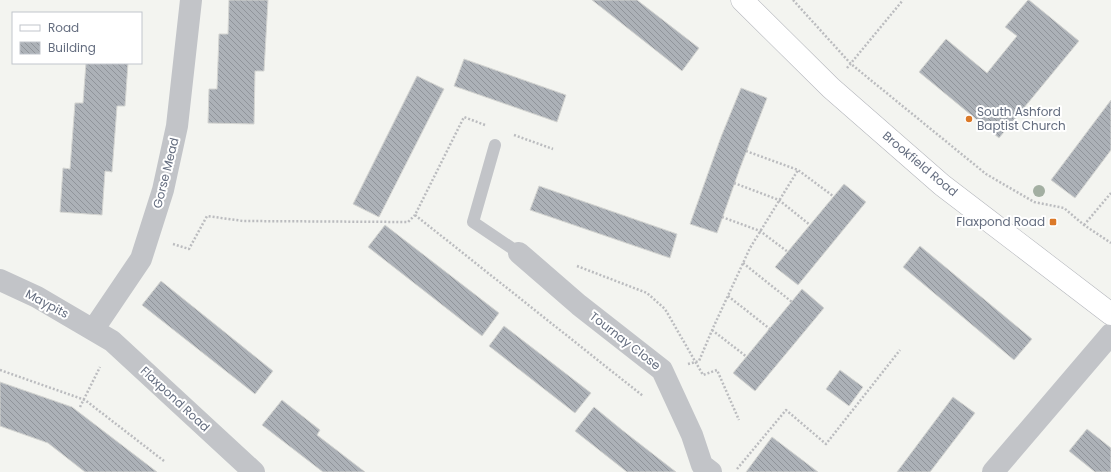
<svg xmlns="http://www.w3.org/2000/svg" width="1111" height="472" viewBox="0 0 1111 472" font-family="Poppins,sans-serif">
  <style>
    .building { fill: url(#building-back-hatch); stroke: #d4d5d2 }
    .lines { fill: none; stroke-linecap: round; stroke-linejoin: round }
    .secondary-casing { stroke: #b4b6bc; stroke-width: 23 }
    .path { stroke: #bbbcbf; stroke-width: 2.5; stroke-dasharray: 2 2; stroke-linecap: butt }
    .service { stroke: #c2c4c8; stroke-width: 12 }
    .minor { stroke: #c2c4c8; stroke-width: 22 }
    .secondary { stroke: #fff; stroke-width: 22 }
    .tree { fill: #a3afa2 }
    .poi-dot { fill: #db7928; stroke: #fff; stroke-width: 1.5 }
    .labels { text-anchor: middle; stroke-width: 4; stroke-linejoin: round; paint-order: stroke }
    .poi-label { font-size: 12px; fill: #646d7f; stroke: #fff; text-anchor: start }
    .street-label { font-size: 12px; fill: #646d7f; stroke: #fff }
  </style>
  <defs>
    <pattern id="building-back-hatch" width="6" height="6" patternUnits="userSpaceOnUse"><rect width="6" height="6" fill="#acb1b7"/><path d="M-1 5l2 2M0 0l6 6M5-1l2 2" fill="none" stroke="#90949a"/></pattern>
  </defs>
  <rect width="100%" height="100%" fill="#f3f4f0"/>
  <path class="building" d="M229,0H268L264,71H255L254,124L208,123L209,89H217L219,34H228Z
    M592,0H637L699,48L682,71Z
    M1028,0H1029L1079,41L999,138L919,72L946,39L987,73L1017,36L1005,27Z
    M464,59L566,95L557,122L454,86Z
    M86,63H128L125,106H117L112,172L105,171L102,215L60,212L63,168L70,169L75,103H83Z
    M417,76L444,89L379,217L353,204Z
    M741,88L767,98L740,168L717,233L690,224L721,137Z
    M1111,100V150L1075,198L1051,180Z
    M844,184L866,202L798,285L775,267Z
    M539,186L677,234L670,258L530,210Z
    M385,225L499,313L482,336L368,247Z
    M920,246L1032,339L1014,360L903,267Z
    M161,281L273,371L255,394L142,305Z
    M802,289L824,308L755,391L733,373Z
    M504,326L591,393L575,413L489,346Z
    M840,370L863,387L849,406L826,389Z
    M0,382L72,407L157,472H85L48,443L0,426Z
    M953,397L975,413L930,472H897Z
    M282,400L320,430L317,435L365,472H323L262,425Z
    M594,407L622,430L676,472H627L575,431Z
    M1087,429L1111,448V472H1095L1069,451Z
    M772,437L818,472H746Z"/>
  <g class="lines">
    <defs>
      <path id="secondary" d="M742,0L831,88L942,185L1039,259L1111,314"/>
    </defs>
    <use href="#secondary" class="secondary-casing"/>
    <path class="path" d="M793,0L851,64L986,174L1034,202L1064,208L1084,225L1111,243
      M847,68L903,0
      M485,125L464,117L415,215L643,396
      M514,135L553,149
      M746,151L798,170L833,196
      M734,183L779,200L810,225
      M722,217L760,231L788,252
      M1084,225L1111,193
      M173,244L189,249L207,216L243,221L408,222L415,215
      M743,263L792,302
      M577,266L647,293L665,309L703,375L717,370L739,420
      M728,296L770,329
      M712,330L747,357
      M688,364L699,361L713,328L750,248L798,170
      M0,370L85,400L164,461
      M80,407L100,367
      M737,469L786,410L826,444L900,350"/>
    <path class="service" d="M495,145L473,222L519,253"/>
    <path class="minor" d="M519,253L579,305L662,370L692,435L702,465L711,472
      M0,280L37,297L112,341L254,472
      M93,330L141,259L163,190L177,126L191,0
      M993,472L1111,334"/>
    <use href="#secondary" class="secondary"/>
  </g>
  <circle class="tree" cx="1039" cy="191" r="6"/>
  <g class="poi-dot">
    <circle cx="969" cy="119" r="4"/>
    <rect x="1049" y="218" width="8" height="8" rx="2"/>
  </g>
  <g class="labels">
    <g class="poi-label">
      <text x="977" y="116">South Ashford<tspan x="977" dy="14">Baptist Church</tspan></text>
      <text x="1045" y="226" text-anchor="end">Flaxpond Road</text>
    </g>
    <g class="street-label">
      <text transform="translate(920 164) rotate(40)" y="4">Brookfield Road</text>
      <text transform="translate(166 173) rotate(-76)" y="4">Gorse Mead</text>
      <text transform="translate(47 304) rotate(28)" y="4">Maypits</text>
      <text transform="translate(625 341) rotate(38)" y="4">Tournay Close</text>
      <text transform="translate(175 399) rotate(43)" y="4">Flaxpond Road</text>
    </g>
  </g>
  <rect x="12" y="12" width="130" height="52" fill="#ffffff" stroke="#c1c5cc"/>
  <rect x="20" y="25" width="20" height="6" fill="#ffffff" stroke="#c1c5cc"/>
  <text x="48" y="32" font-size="12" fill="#646d7f">Road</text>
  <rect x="20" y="42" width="20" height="12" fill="url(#building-back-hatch)" stroke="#c1c5cc"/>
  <text x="48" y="52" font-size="12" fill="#646d7f">Building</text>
</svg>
